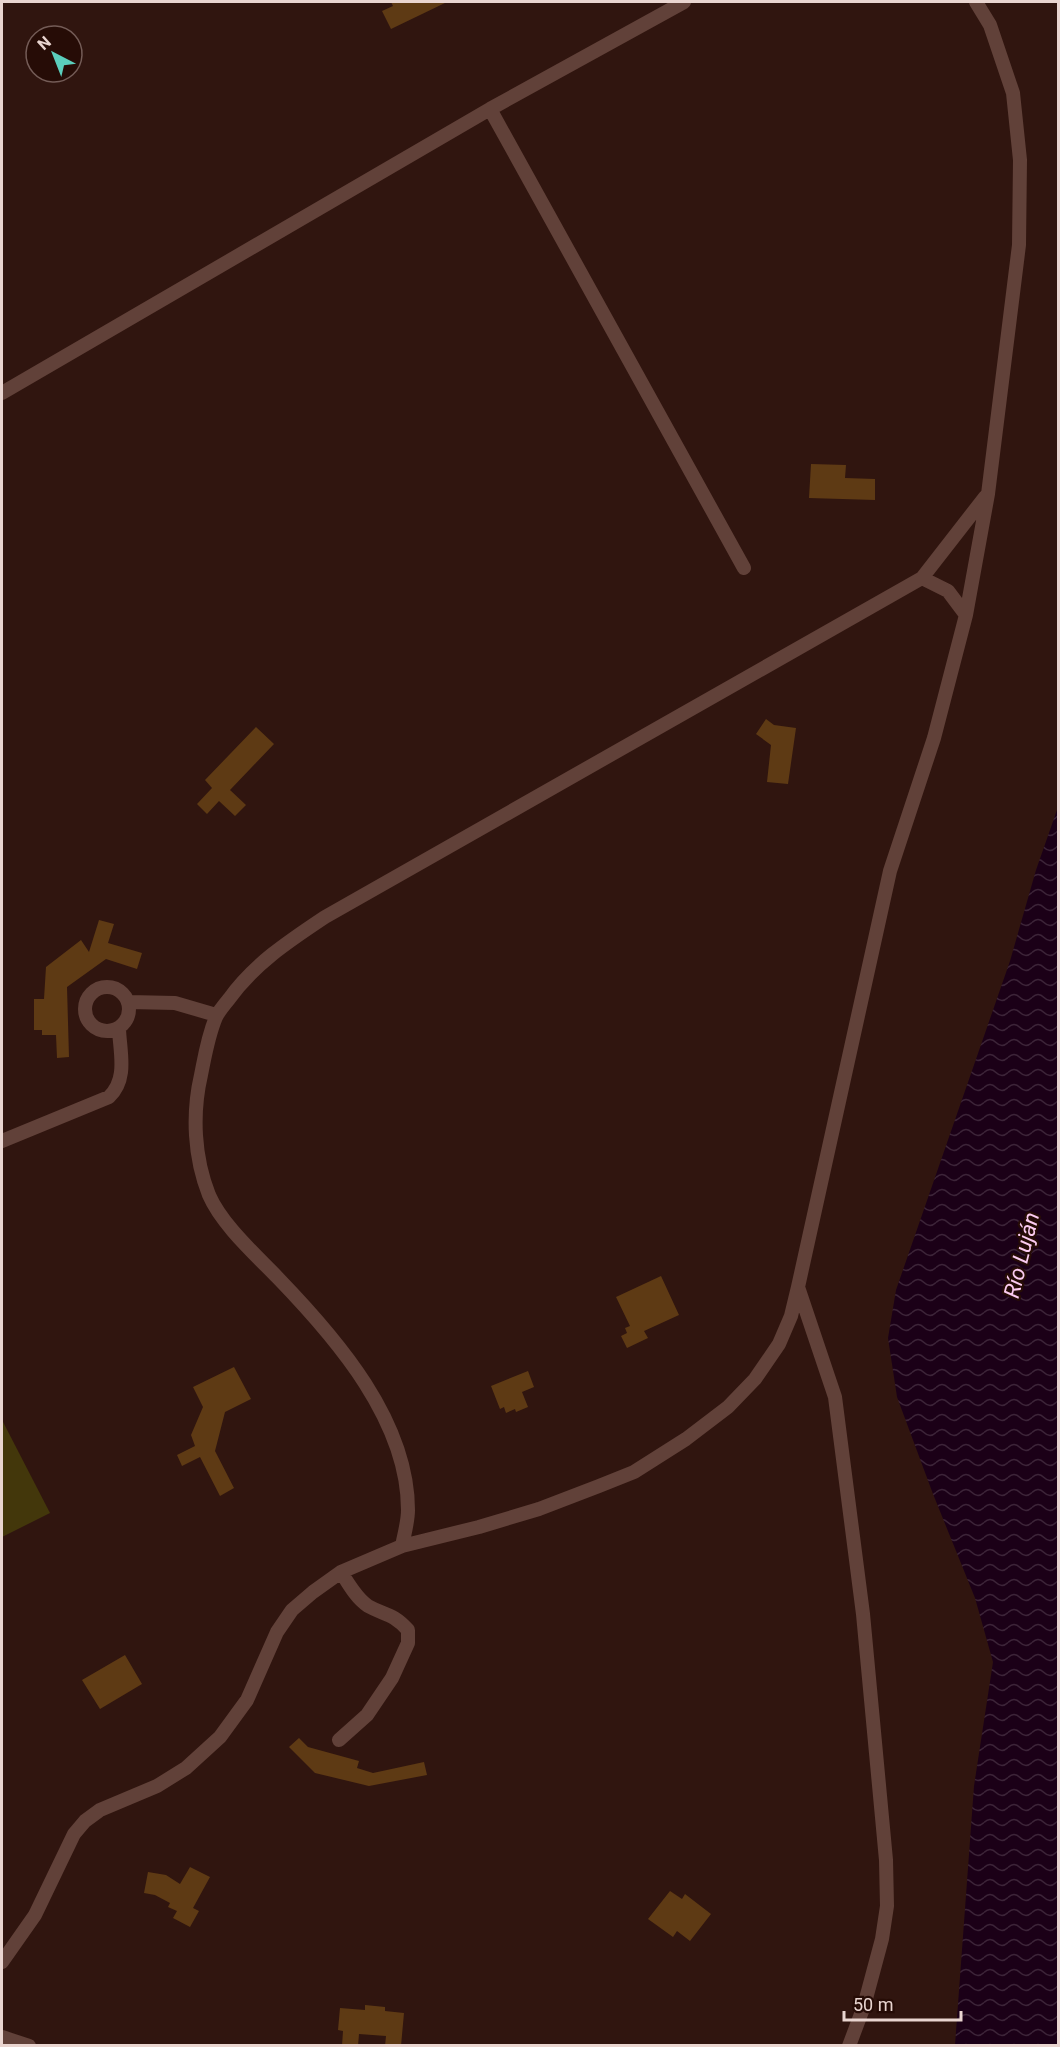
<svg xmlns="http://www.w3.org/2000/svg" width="1060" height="2047" viewBox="0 0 1060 2047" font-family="Roboto,sans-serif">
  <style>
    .pitch { fill: #43370b }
    .water { fill: url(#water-waves) }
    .building { fill: #5e3a14 }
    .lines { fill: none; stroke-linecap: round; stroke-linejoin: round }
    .street { stroke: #614139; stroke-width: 14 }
    .labels { text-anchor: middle; stroke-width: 4.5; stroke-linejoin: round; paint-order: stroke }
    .water-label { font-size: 22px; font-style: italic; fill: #fbcbf0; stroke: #260c06 }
  </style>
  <defs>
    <pattern id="water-waves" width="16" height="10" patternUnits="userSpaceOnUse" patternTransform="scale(1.5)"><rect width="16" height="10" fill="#1b0017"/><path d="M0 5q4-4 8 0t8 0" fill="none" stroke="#3c2438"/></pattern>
  </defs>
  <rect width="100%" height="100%" fill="#30150f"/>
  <path class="pitch" d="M2,1420L50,1513L2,1537Z"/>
  <path class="water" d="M1058,807V2045H955L974,1786L993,1662L975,1598L933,1494L897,1397L888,1338L896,1290L1010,961L1036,870Z"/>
  <path class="building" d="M391,2H447L391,29L382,11L393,6Z
    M811,464L846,465L845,478L875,479V500L809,498Z
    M766,719L774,725L796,728L788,784L767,782L771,745L756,734Z
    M256,727L274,744L230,790L246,805L235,816L219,801L207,814L197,804L212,788L205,780Z
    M99,920L114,924L108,943L142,953L137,969L106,959L67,987L69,1057L57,1058L56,1035H42V1030H34V999H44L46,967L81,940L89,952Z
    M661,1276L679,1315L644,1331L648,1338L627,1348L621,1336L627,1333L625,1328L630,1326L616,1297Z
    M234,1367L251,1399L225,1412L215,1451L234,1488L220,1496L200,1457L182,1466L177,1455L195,1446L191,1435L203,1407L193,1387Z
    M528,1371L534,1387L522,1392L528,1407L516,1412L515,1409L506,1413L504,1407L500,1409L491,1386Z
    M125,1655L142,1684L100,1709L82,1680Z
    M299,1738L308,1747L359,1761L357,1768L373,1773L424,1762L427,1775L369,1786L315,1773L289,1747Z
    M190,1867L210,1877L193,1908L199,1911L190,1927L173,1918L177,1911L168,1907L170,1903L155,1895L144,1893L148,1872L166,1875L180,1884Z
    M670,1891L682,1899L685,1894L711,1914L690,1941L677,1931L673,1937L648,1919Z
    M365,2005L385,2007V2011L404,2013L401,2046H385L386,2036L359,2034L358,2046H342L343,2031L338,2030L340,2008L365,2010Z"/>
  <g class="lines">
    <path class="street" d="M490,109L744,568
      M2,393L490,109L684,2
      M922,578L985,497
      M85 1009a22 22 0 1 1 44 0a22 22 0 1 1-44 0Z
      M129,1002L175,1003L216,1015
      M2,1141L109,1097C128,1079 120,1053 119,1029
      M798,1287L835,1397L863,1614L886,1860L887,1906L882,1939L864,2006L849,2046
      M402,1546C404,1535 408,1522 408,1510C408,1421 337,1339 278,1278C256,1255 222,1225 209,1195C194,1157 192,1114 201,1075C205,1055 208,1036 216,1017C219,1011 224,1005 229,999C254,964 289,941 325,917L922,578L948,591L966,615
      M339,1740L367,1715L392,1678L408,1643V1630C393,1613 384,1615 368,1606C356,1598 348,1583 341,1572
      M2,1962L35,1915L74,1834L85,1821L100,1810L157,1786L186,1768L220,1737L247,1700L277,1632L292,1610L313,1592L341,1572L402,1546L479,1527L539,1509L599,1486L634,1472L686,1439L728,1407L755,1379L779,1344L791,1316L798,1287L890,871L934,738L966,615L988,494L1019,245L1020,160L1013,93L990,25L976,2
      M2,2037L29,2046"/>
  </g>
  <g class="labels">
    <g class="water-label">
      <text transform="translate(1021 1255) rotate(-76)" y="8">Río Luján</text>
    </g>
  </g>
  <rect width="1060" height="2047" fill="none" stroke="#e9d5d0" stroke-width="6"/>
  <g transform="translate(54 54) rotate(318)"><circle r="28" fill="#260c06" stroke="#745c57" stroke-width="1.5"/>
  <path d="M0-4.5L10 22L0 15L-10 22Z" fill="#5bcebc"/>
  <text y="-9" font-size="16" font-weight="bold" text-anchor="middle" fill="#e9d5d0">N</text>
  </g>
  <path d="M844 2011v9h117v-9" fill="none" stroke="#e9d5d0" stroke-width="3"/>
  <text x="853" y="2011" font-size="18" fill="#e9d5d0" stroke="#260c06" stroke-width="4.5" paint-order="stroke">50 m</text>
</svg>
